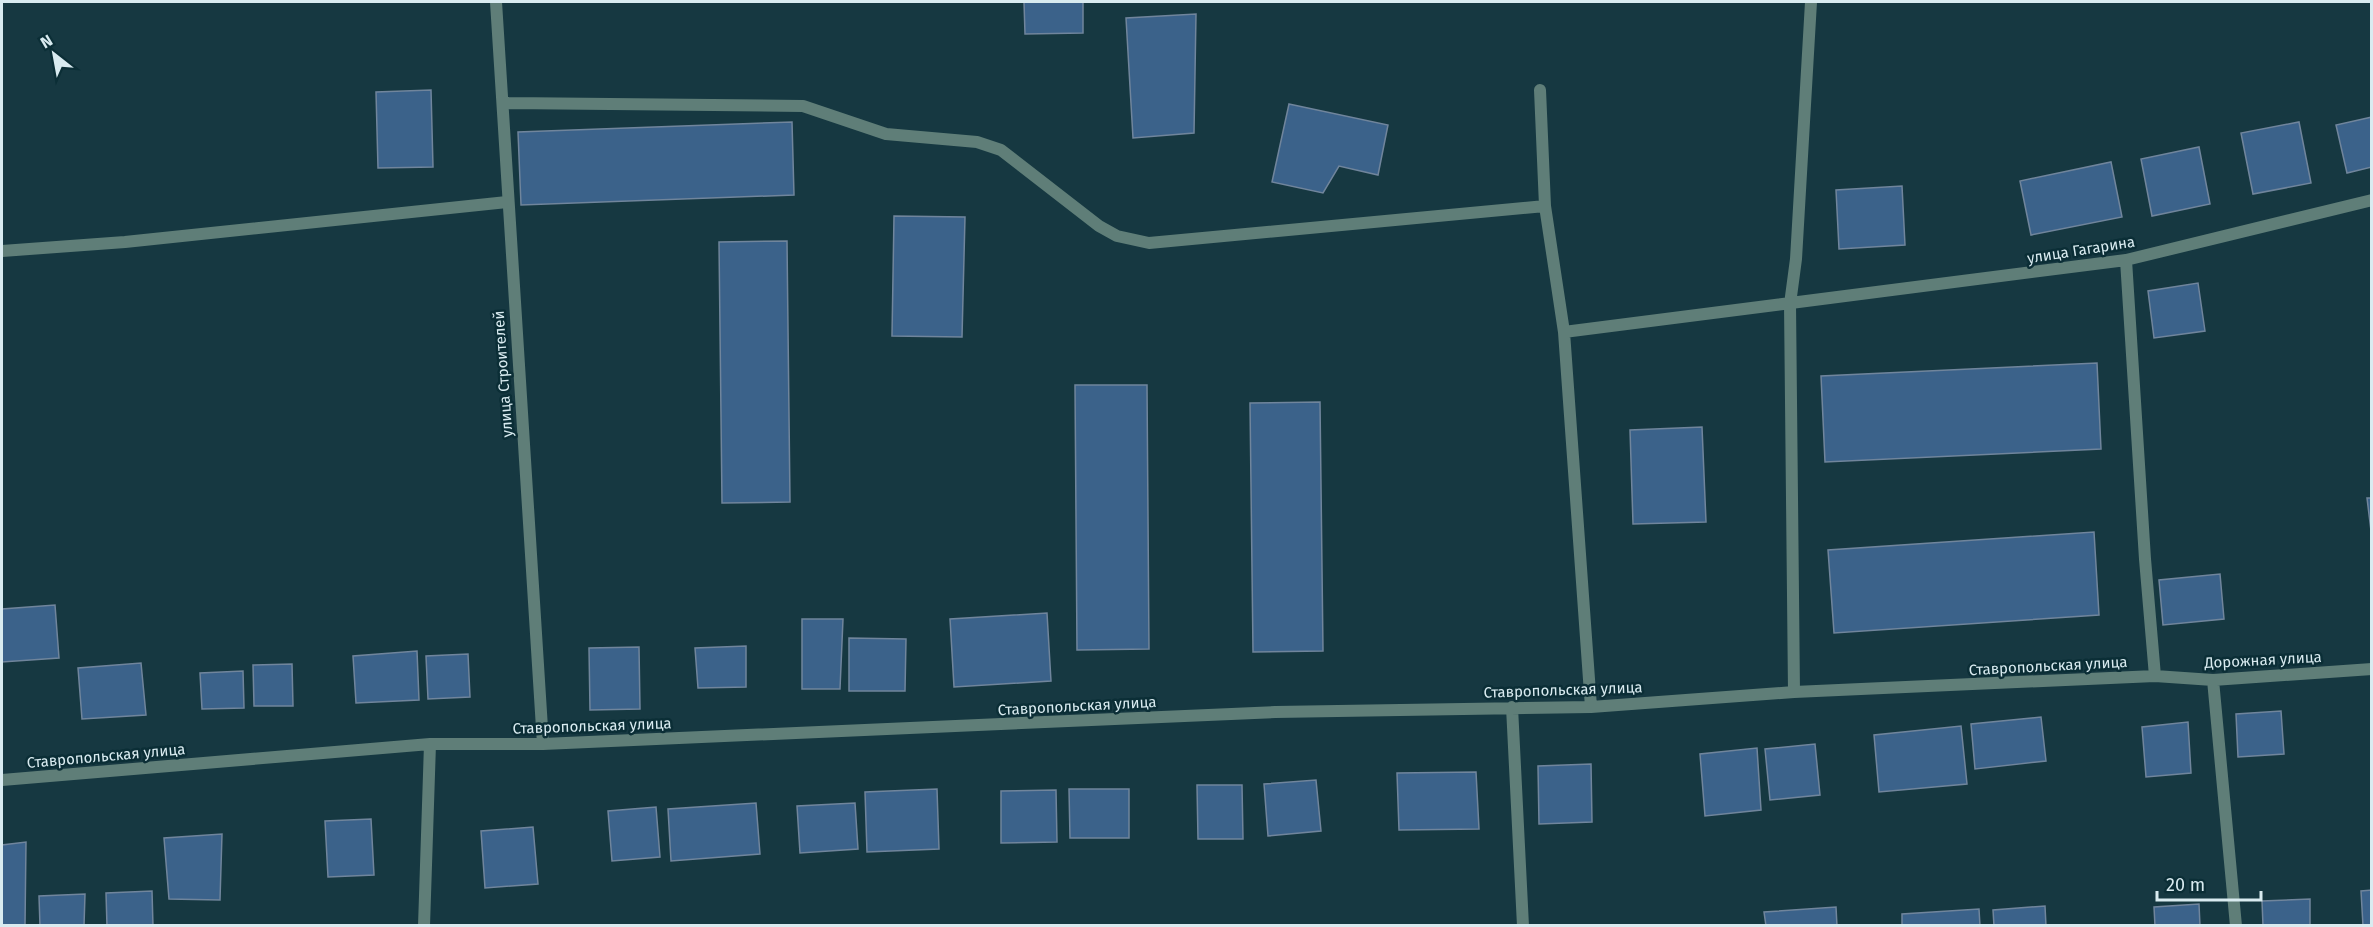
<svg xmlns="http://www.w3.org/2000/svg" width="2373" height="927" viewBox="0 0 2373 927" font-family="'Fira Sans',sans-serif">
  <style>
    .building { fill: #3b628a; stroke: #70859c; stroke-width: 1.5 }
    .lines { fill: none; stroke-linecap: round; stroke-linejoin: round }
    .minor { stroke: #5f7e78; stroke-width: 12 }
    .labels { text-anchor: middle; stroke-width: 5; stroke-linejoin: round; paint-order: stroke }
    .street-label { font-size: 15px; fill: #d9ebf0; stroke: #0b2e36 }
  </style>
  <rect width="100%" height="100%" fill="#163841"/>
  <path class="building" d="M1024,2H1083V33L1025,34Z
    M1196,14L1194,133L1133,138L1126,18Z
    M431,90L433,167L378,168L376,92Z
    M1289,104L1388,125L1378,175L1339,166L1323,193L1272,182Z
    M2372,117V167L2347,173L2336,125Z
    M792,122L794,195L521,205L518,132Z
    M2299,122L2311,183L2253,194L2241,133Z
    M2199,147L2210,204L2152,216L2141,159Z
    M2111,162L2122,217L2031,235L2020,181Z
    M1902,186L1905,245L1839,249L1836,190Z
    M894,216L965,217L962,337L892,336Z
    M787,241L790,502L722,503L719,242Z
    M2198,283L2205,331L2154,338L2148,291Z
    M2097,363L2101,449L1825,462L1821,376Z
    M1075,385H1147L1149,649L1077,650Z
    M1320,402L1323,651L1253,652L1250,403Z
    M1702,427L1706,522L1633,524L1630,430Z
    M2367,498H2372V539Z
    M2094,532L2099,615L1834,633L1828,550Z
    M2220,574L2224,619L2163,625L2159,580Z
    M55,605L59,658L2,662V609Z
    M1047,613L1051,681L954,687L950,619Z
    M802,619H843L840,689H802Z
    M849,638L906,639L905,691H849Z
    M746,646V687L698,688L695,648Z
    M639,647L640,709L590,710L589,648Z
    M417,651L419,700L356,703L353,656Z
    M468,654L470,697L428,699L426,656Z
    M141,663L146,715L82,719L78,668Z
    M292,664L293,706H254L253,665Z
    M243,671L244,708L202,709L200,673Z
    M2281,711L2284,754L2238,757L2236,714Z
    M2041,717L2046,761L1975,769L1971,724Z
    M2188,722L2191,773L2146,777L2142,727Z
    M1961,726L1967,784L1879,792L1874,735Z
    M1815,744L1820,795L1770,800L1765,749Z
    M1757,748L1761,810L1705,816L1700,754Z
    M1591,764L1592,822L1539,824L1538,766Z
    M1476,772L1479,829L1399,830L1397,773Z
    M1316,780L1321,831L1268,836L1264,784Z
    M1197,785H1242L1243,839H1198Z
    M937,789L939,849L867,852L865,792Z
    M1069,789H1129V838H1070Z
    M1056,790L1057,842L1001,843V791Z
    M756,803L760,854L671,861L668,809Z
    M855,803L858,849L800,853L797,806Z
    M656,807L660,857L612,861L608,811Z
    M371,819L374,875L328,877L325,821Z
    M533,827L538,884L485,888L481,831Z
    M222,834L220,900L169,899L164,838Z
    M26,842L25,926H2V845Z
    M2372,890V926H2363L2361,891Z
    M152,891L153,926H107L106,893Z
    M85,894L84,926H40L39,896Z
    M2310,899V926H2263L2262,901Z
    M2199,904L2200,926H2155L2154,907Z
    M2045,906L2046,926H1994L1993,910Z
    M1836,907L1837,926H1766L1764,912Z
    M1979,909L1980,926H1902V914Z"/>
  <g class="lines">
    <path class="minor" d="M496,2L543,744
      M1540,90L1545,206L1564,332L1591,707
      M503,103L803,106L886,134L977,142L1001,150L1099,226L1117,236L1149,243L1545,206
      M2,251L125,242L507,202
      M2126,260L2145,559L2155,676
      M1564,332L2126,260L2372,200
      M2213,680L2236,926
      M1794,692L1790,304L1796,259L1811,2
      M1512,707L1523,926
      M2,780L430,744H543L1275,712L1591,707L1794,692L2155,676L2213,680L2372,669
      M424,926L430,744"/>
  </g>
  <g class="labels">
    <g class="street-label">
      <text transform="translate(2081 250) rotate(-9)" y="5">улица Гагарина</text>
      <text transform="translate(503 374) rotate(-94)" y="5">улица Строителей</text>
      <text transform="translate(2263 660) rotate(-3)" y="5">Дорожная улица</text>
      <text transform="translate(2048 666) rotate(-3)" y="5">Ставропольская улица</text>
      <text transform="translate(1563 690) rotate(-2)" y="5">Ставропольская улица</text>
      <text transform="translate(1077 706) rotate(-3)" y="5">Ставропольская улица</text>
      <text transform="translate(592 726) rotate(-2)" y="5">Ставропольская улица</text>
      <text transform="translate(106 756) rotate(-5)" y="5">Ставропольская улица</text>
    </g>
  </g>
  <rect width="2373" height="927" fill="none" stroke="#d9ebf0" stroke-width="6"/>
  <g transform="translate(54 54) rotate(329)" stroke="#0b2e36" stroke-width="4.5" paint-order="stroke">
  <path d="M0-4.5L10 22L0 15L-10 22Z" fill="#d9ebf0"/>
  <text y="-9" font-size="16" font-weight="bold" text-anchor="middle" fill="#d9ebf0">N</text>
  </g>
  <path d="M2157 891v9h104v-9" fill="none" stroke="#d9ebf0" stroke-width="3"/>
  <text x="2166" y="891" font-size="18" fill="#d9ebf0" stroke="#0b2e36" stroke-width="4.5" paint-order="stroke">20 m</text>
</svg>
